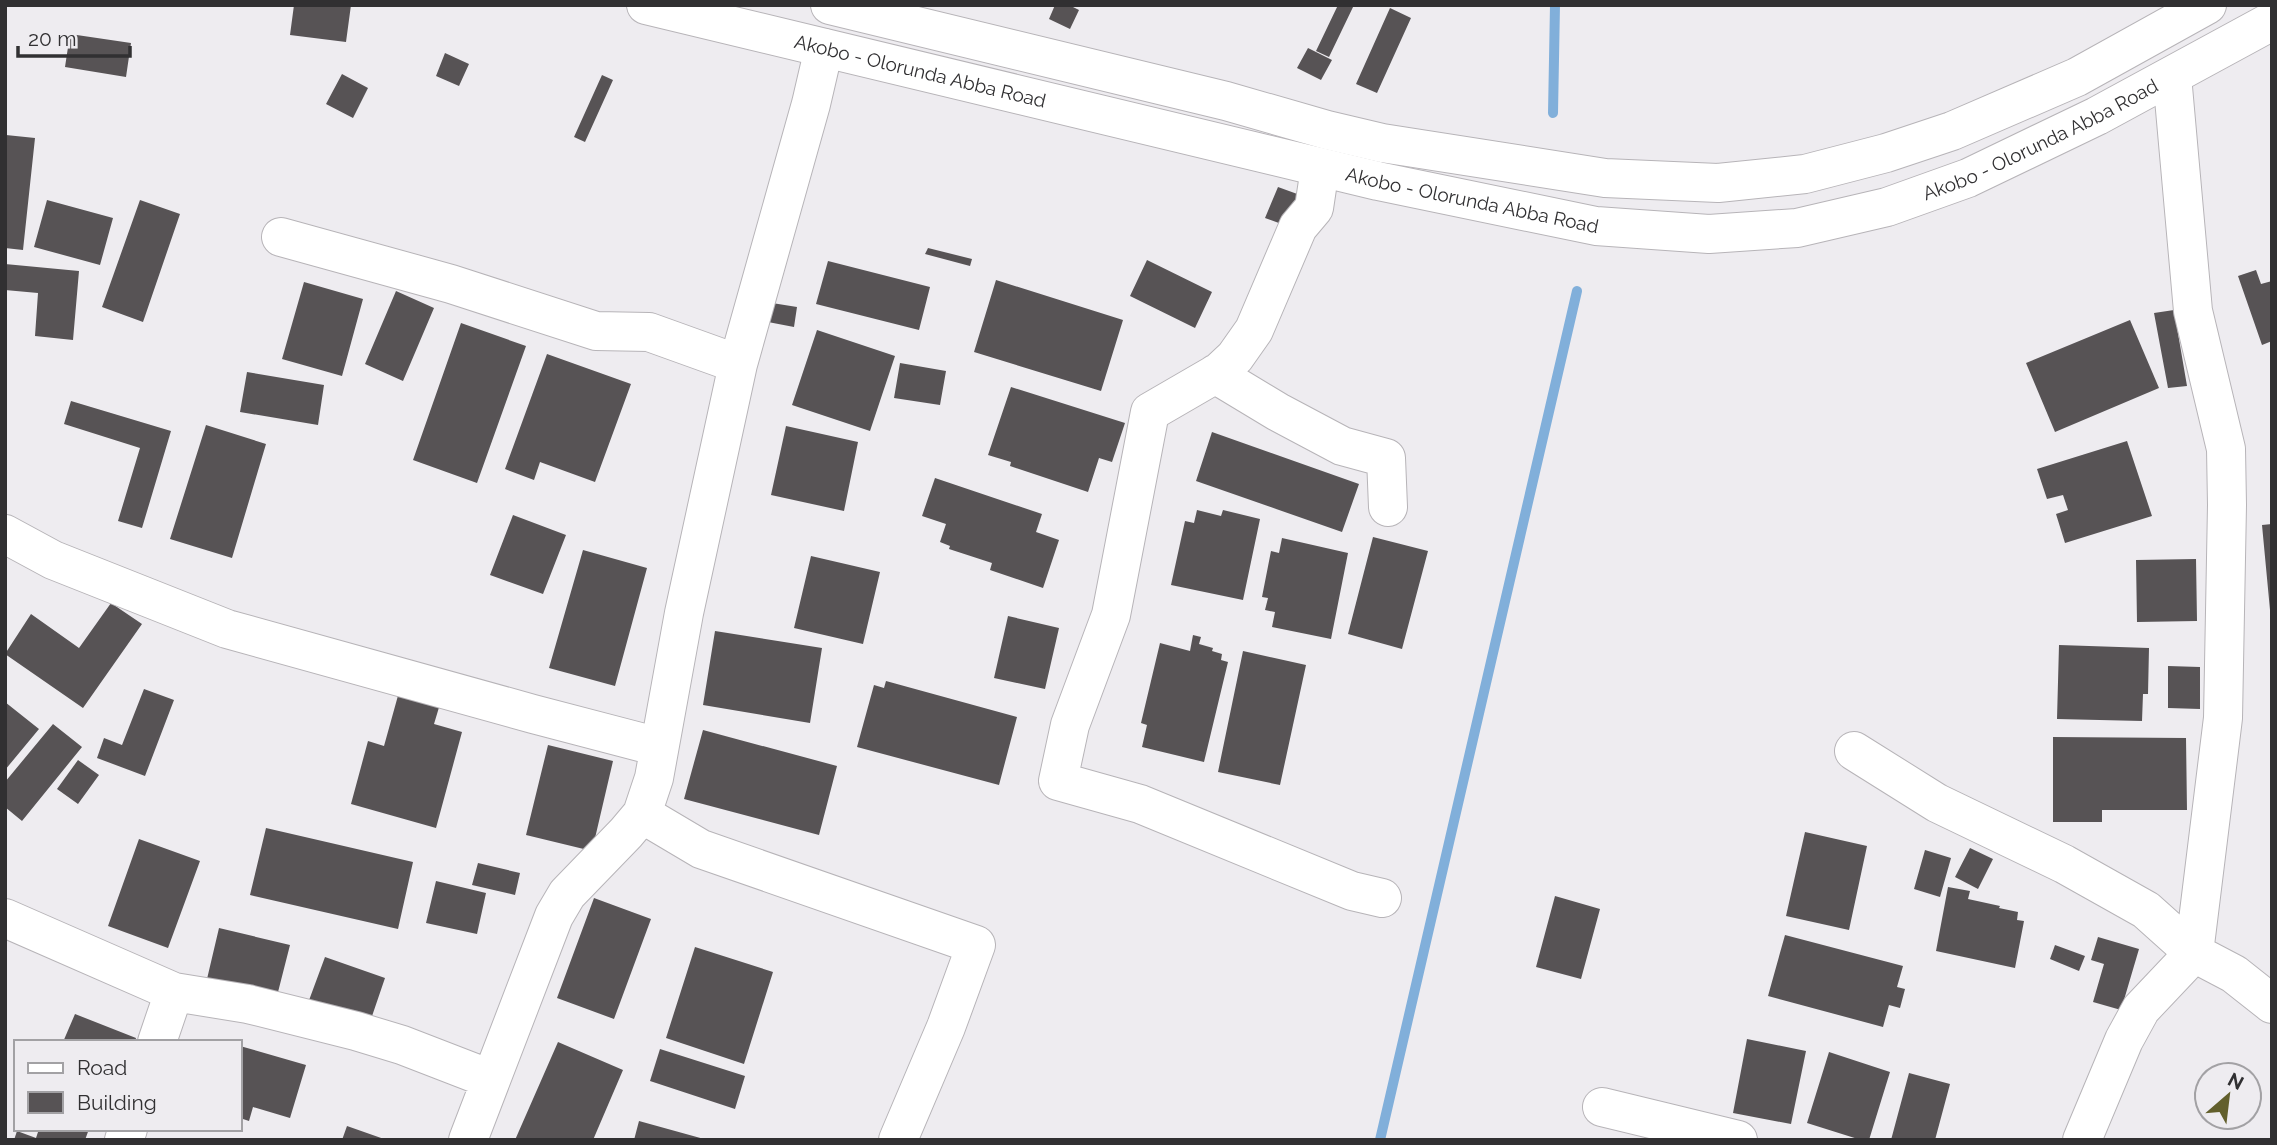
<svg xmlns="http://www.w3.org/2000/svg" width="2277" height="1145" viewBox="0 0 2277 1145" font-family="Raleway,sans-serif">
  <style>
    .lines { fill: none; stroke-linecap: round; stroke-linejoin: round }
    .stream { stroke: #81afda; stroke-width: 10 }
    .building { fill: #575355 }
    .minor-casing { stroke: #b7b4b8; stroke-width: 40 }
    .secondary-casing { stroke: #b7b4b8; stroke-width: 40 }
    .minor { stroke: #fff; stroke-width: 38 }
    .secondary { stroke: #fff; stroke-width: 38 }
    .labels { text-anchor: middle; stroke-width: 7; stroke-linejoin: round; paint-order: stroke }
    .street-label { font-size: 19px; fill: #313032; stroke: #eeecf0 }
  </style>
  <rect width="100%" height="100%" fill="#eeecf0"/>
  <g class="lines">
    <path class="stream" d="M1553,113L1555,5
      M1380,1140L1577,291"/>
  </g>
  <path class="building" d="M294,5H351L346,42L290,35Z
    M1055,5H1069L1079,10L1070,29L1049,19Z
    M1338,5H1354L1329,57L1316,51Z
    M1390,8L1411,18L1377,93L1356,84Z
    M70,34L131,43L126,77L65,67Z
    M1308,48L1332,60L1321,80L1297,68Z
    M445,53L469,64L459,86L436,76Z
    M342,74L368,88L353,118L326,104Z
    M602,75L613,80L585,142L574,137Z
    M6,135L35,138L23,250L5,248Z
    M1278,187L1300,195L1287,226L1265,218Z
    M47,200L113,218L100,265L34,247Z
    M140,200L180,214L143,322L102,307Z
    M928,248L972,259L970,266L925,254Z
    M1147,260L1212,292L1195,328L1130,296Z
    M828,261L930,287L919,330L816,304Z
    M5,264L79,271L73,340L35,336L38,293L5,290Z
    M2256,270L2261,284L2272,281V341L2262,345L2238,276Z
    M996,280L1123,320L1101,391L974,352Z
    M304,282L363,299L342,376L282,359Z
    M396,291L434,308L403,381L365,364Z
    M772,303L797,307L794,327L768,322Z
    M2174,310L2187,386L2168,388L2154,313Z
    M2130,320L2159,388L2055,432L2026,363Z
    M461,323L526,346L477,483L413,460Z
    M817,330L895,356L870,431L792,405Z
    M547,354L631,384L595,482L540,462L534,480L505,469Z
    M900,363L946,371L940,405L894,398Z
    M247,372L324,385L318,425L240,412Z
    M1011,387L1125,423L1112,462L1099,458L1088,492L1010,466L1011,462L988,455Z
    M71,401L171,431L142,528L118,521L140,448L64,424Z
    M206,425L266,444L232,558L170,539Z
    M786,426L858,442L844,511L771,495Z
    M1212,432L1359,484L1342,532L1196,481Z
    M2127,441L2152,516L2065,543L2056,514L2068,510L2063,495L2047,499L2037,469Z
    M935,478L1042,514L1036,532L1059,540L1043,588L990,570L992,563L949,549L950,546L940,542L946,524L922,516Z
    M1197,510L1221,516L1223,510L1260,519L1243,600L1171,585L1185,521L1194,523Z
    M513,515L566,535L543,594L490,575Z
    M2272,524V610H2270L2262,525Z
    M1373,537L1428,551L1402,649L1348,634Z
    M1282,538L1348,553L1331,639L1272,627L1275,612L1265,610L1268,598L1262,597L1271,551L1279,553Z
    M583,550L647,568L615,686L549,668Z
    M811,556L880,572L863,644L794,628Z
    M2196,559L2197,621L2137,622L2136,560Z
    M111,603L142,624L83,708L5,654L31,614L79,648Z
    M1008,616L1059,628L1045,689L994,678Z
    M715,631L822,648L810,723L703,705Z
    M1193,635L1201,637L1199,644L1213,648L1212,651L1222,654L1221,660L1228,662L1204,762L1142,747L1147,725L1141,723L1160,643L1190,651Z
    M2059,645L2149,648L2148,694H2143L2142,721L2057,719Z
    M1243,651L1306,665L1280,785L1218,772Z
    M2168,666L2200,667V709L2168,708Z
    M886,681L1017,717L999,785L857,747L874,685L884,688Z
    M144,689L174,700L145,776L97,758L104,738L122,745Z
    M399,692L440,704L434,724L462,732L436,828L351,804L368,741L384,746Z
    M5,702L39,729L5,770Z
    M53,724L82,747L22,821L5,807V782Z
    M703,730L837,766L819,835L684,799Z
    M2053,737L2186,738L2187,810H2102V822H2053Z
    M548,745L613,761L592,851L526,835Z
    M78,760L99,775L78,804L57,789Z
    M266,828L413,862L398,929L250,895Z
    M1805,832L1867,846L1849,930L1786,916Z
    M139,839L200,861L168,948L108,926Z
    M1970,848L1993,859L1978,889L1955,877Z
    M1925,850L1951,858L1940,897L1914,889Z
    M478,863L520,873L515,895L472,885Z
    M436,881L486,893L477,934L426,923Z
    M1948,887L1970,891L1968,899L2000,906L1999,908L2018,912L2017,920L2024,921L2015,968L1936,951Z
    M1555,896L1600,909L1581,979L1536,967Z
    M594,898L651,919L614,1019L557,998Z
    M219,928L290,945L277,996L207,979Z
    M1785,935L1903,966L1897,987L1905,989L1900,1008L1889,1005L1883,1027L1768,996Z
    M2098,937L2139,949L2121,1010L2093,1002L2104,964L2091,960Z
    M2055,945L2085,956L2079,971L2050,959Z
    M695,947L773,972L744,1064L666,1038Z
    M325,957L385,978L369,1025L308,1003Z
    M75,1014L136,1038L135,1042H63Z
    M1747,1039L1806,1051L1791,1124L1733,1113Z
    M558,1042L623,1070L593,1140H515Z
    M240,1046L306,1065L290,1118L253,1107L249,1121L240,1118Z
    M660,1049L745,1076L735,1109L650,1081Z
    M1829,1052L1890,1072L1869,1140H1861L1807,1123Z
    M1909,1073L1950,1084L1935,1140H1891Z
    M639,1121L704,1139V1140H634Z
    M347,1126L384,1139V1140H342Z
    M39,1129H89L85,1140H14L17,1131L36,1138Z"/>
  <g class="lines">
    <defs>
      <path id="minor" d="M1320,168L1314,208L1298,227L1254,330L1235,357L1219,372L1150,412L1111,615L1070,725L1058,781L1140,804L1352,891L1382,898
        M281,237L451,284L596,331L649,332L738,364
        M1215,374L1278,412L1342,446L1386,458L1388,507
        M5,534L53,560L227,629L533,714L659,747
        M1854,751L1937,803L2064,864L2146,910L2194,953L2234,974L2272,1004
        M642,814L701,849L976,945L946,1027L898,1140
        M5,918L174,992L248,1004L356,1031L402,1045L490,1079
        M157,1042L174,992
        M1602,1107L1738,1140
        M124,1140L128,1129
        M468,1140L554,916L567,894L626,833L642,814L654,778L684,613L738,364L811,104L824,48
        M2082,1140L2124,1040L2141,1009L2194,953L2223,718L2227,505L2226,449L2193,311L2172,76"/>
      <g id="secondary">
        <path id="s1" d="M646,5L1378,181L1596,226L1709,234L1797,228L1887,207L1968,178L2097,116L2272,21"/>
        <path d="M830,5L1226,101L1327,130L1382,143L1605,178L1718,183L1805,174L1886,153L1952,131L2077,77L2207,5"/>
      </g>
    </defs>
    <use href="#minor" class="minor-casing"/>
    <use href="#secondary" class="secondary-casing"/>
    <use href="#minor" class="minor"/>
    <use href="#secondary" class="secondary"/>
  </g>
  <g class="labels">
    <g class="street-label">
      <text dy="7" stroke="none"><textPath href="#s1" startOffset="282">Akobo - Olorunda Abba Road</textPath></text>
      <text dy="7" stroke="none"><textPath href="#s1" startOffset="1437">Akobo - Olorunda Abba Road</textPath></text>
      <text dy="7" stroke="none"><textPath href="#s1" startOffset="849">Akobo - Olorunda Abba Road</textPath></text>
    </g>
  </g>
  <rect width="2277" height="1145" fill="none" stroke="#313032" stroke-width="14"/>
  <rect x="14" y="1040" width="228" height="91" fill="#eeecf0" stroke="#a2a1a4" stroke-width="2"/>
  <rect x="28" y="1063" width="35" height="10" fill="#ffffff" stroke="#a2a1a4" stroke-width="2"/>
  <text x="77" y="1075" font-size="21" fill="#313032">Road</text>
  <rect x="28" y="1092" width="35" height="21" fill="#575355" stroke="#a2a1a4" stroke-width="2"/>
  <text x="77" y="1110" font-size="21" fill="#313032">Building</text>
  <g transform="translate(2228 1096) rotate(28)"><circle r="33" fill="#eeecf0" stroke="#a2a1a4" stroke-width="2"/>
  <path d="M0-5L12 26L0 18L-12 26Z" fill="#625f2c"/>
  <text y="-10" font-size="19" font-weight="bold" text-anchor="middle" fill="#313032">N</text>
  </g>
  <path d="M18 46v10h112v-10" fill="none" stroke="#313032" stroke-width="3.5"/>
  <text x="28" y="46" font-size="21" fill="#313032" stroke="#eeecf0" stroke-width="5" paint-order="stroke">20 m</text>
</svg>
